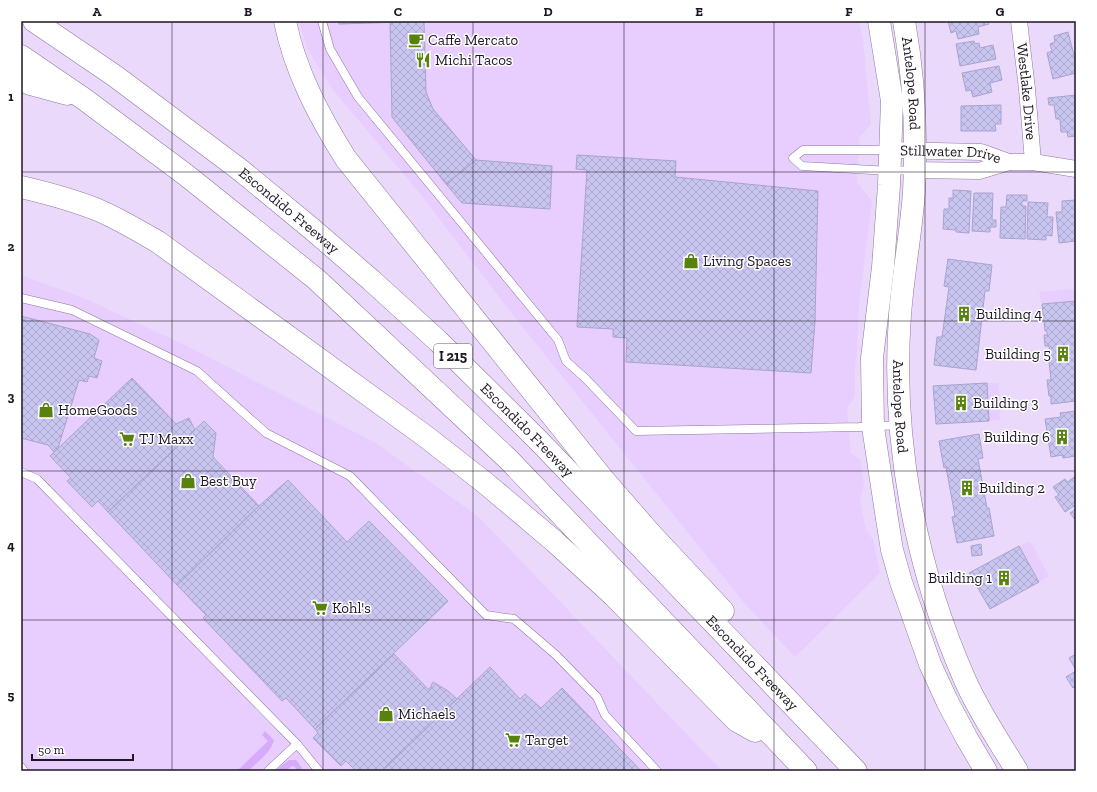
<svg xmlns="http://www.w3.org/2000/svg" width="1097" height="792" viewBox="0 0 1097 792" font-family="'Zilla Slab',serif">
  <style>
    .built { fill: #e8cdff }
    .green { fill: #d8aafb }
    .building { fill: url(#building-cross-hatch); stroke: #a8a3cf }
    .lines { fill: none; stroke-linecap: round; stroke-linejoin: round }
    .lane-casing { stroke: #8d789f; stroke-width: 9 }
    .street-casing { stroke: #8d789f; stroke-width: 17 }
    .secondary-casing { stroke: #8d789f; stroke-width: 23 }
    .highway-casing { stroke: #8d789f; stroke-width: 23 }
    .lane { stroke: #fff; stroke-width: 8 }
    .street { stroke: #fff; stroke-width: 16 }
    .secondary { stroke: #fff; stroke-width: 22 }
    .highway { stroke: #fff; stroke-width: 22 }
    .grid { fill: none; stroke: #1f1625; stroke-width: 1; stroke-opacity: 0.55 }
    .labels { text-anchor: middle; stroke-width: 3; stroke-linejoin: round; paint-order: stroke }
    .shield { fill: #fff; stroke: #625c66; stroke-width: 1 }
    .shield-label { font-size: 14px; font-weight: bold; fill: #1f1625 }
    .poi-label { font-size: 15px; fill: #1f1625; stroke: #fff; text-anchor: start }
    .street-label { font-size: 15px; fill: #1f1625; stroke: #fff }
    .neatline { fill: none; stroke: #1f1625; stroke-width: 1.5 }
    .grid-label { font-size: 13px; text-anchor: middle; font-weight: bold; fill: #1f1625 }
  </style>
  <defs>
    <pattern id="building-cross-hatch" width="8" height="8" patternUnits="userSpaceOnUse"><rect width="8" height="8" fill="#c9c5f1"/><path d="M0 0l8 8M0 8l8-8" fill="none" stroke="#aca8ce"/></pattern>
  </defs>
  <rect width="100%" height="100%" fill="#ebd9fb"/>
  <path class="built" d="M299,21H859L863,41L871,124L859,138L857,182L872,201L859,305L857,350L855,368V397L847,407L851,453L860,460L864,485L860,501L866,530L873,540L880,573L795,657L746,605L513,315L422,196L333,90L307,48Z
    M21,275L86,299L187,346L376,443L479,517L722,771H21Z
    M1076,289V301L1042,304L1039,292Z
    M987,383H999L1000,420L989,421Z
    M1030,541L1049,576L1039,582L1019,546Z"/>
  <path class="green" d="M265,731L274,740C271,753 257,762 248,771H237L268,741L262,735Z
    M289,760H296L302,768L299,771H297L295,767L292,766L286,771H275Z"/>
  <path class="building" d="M339,21H435L339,24Z
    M424,21L426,92L433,109L476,160L446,184L392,117L390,22Z
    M948,21H988L989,24L978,27L979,34L958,39L956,31L951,33Z
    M1068,32L1076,63V73L1053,79L1047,53L1052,51L1050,44L1055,42L1054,36Z
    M974,41L975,44L979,43L980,48L993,45L996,59L960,66L956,44Z
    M999,66L1002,80L990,83L992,92L973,97L971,90L966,91L962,73Z
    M1076,95V136L1068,137L1067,132H1061L1060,119H1056L1054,105H1049L1048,98Z
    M1001,105V124H995L996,131H961V106Z
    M577,155L676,161L675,177L818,191L815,321L811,373L626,362L627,338L613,337V329L577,327L587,170L576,169Z
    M476,160L552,166L550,209L462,203L446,184Z
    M953,190L971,191L969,233L956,232V230L943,229L944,209H949V198H953Z
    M974,193H993L992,220H996V227H990V232L972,231Z
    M1007,195H1027V201H1022V206H1026L1025,239L1000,238L1001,207H1006Z
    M1076,200V241L1059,243L1056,212H1062V201Z
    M1028,202L1048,203L1047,217H1053L1052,236L1046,235V240L1027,239Z
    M948,259L992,265L989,291H985L976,370L934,365L937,337H942L949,287L944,286Z
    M1076,301V401L1051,404V396H1049L1047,380H1051L1049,362L1051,361L1049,346H1045L1044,335H1047V331H1045L1042,304Z
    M21,316L90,334L99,340L94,358L102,361L97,378L89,376L87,382L79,380L58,448L54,452L48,445L21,438Z
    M132,378L176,424L189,418L195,430L108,512L98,501L92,507L67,481L71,478L50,456Z
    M987,383L989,421L936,424L933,386Z
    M1076,411V456L1063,458L1062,455L1051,457L1045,419L1061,417L1060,413Z
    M204,421L216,433L213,457L259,506L177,585L108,512Z
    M979,434L983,458L978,459L987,508H989L994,536L957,543L952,517L955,516L946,467L944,468L939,441Z
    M1076,476V521L1070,513L1076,509L1074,506L1065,512L1055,497L1059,495L1053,487L1065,479L1067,482Z
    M288,480L347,542L369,521L448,601L315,729L286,698L282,701L203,618L206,615L177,585L259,506Z
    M981,544L982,555L972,556L971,546Z
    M1019,546L1039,582L990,609L969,573Z
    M394,654L429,690L433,682L448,691L457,699L382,771H356L346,761L341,766L313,738L318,733L315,729Z
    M1076,654V670L1069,658Z
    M490,667L520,699L525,694L541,708L562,688L641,771H382Z
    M1076,671V686L1073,688L1066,677Z"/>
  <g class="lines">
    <defs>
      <path id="lane" d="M322,21L330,49L358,97L558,340L566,361L585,378L636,431L859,427L900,425
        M890,150H803L793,158L802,166L890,171L914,170
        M21,298L72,310L197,371L266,433L350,476L486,615L514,619L556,655L597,697L605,715L657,771
        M21,472L37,479L297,744L319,771
        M21,767L24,771
        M268,771L297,744"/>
      <g id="street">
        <path id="s1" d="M1019,21L1027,89L1033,162"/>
        <path id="s2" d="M891,150L981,152L1009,162"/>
        <path d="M914,170L979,171L1009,162H1033L1076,169"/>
      </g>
      <g id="secondary">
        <path d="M879,21L892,101L889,185L883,267L872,358L873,427L887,519L892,550L901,582L930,664L947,701L966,737L986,771"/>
        <path id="s3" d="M904,21C914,77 917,135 914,192C911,233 903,274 900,315C891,439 915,567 965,680C979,712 999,741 1017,771"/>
      </g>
      <g id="highway">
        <path id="s4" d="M34,21L115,76L239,169L312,229L371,280L438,341L539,441L856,771"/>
        <path d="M285,21C295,71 319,116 346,159L603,479L650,533L723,611"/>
        <path d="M21,56L84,99L186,175L316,279L509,460L806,771"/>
        <path d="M21,79L30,84L67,94"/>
        <path d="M21,187C47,193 73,200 98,210C119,219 139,231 158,242L425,436L484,482L554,541L614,596L737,721L755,731"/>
      </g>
    </defs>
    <use href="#lane" class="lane-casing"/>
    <use href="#street" class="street-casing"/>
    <use href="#secondary" class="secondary-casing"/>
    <use href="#highway" class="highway-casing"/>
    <use href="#lane" class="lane"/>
    <use href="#street" class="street"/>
    <use href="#secondary" class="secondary"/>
    <use href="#highway" class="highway"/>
  </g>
  <path class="grid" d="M172,21V771M323,21V771M473,21V771M624,21V771M774,21V771M925,21V771M21,172H1076M21,321H1076M21,471H1076M21,620H1076"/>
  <defs>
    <symbol id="cafe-bare" viewBox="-9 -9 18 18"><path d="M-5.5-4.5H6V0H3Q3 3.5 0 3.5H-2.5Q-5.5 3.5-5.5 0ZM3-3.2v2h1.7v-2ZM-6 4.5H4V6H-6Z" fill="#57820c" stroke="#fff" stroke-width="2.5" paint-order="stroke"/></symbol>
    <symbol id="restaurant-bare" viewBox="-9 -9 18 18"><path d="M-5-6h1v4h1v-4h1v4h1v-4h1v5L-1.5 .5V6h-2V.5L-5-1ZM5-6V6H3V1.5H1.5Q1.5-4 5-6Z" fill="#57820c" stroke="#fff" stroke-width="2.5" paint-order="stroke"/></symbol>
    <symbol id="shop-bare" viewBox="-9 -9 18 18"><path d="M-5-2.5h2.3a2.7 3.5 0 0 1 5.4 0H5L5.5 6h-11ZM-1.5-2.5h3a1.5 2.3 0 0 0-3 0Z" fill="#57820c" stroke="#fff" stroke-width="2.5" paint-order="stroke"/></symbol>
    <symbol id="building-bare" viewBox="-9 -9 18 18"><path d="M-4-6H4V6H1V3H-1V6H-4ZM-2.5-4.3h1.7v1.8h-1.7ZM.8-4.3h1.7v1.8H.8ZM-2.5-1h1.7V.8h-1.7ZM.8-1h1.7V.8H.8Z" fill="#57820c" stroke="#fff" stroke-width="2.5" paint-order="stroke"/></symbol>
    <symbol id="supermarket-bare" viewBox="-9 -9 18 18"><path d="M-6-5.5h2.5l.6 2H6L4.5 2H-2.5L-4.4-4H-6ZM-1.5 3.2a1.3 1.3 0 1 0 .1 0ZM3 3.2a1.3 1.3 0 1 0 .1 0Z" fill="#57820c" stroke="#fff" stroke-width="2.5" paint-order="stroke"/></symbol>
  </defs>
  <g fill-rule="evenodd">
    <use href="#cafe-bare" x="405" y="29" width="22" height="22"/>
    <use href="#restaurant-bare" x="412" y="49" width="22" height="22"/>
    <use href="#shop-bare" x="680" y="250" width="22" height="22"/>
    <use href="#building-bare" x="953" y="303" width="22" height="22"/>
    <use href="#building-bare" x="1052" y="343" width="22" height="22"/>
    <use href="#building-bare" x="950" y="392" width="22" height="22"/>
    <use href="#shop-bare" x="35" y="399" width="22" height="22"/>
    <use href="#building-bare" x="1051" y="426" width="22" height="22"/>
    <use href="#supermarket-bare" x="116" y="428" width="22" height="22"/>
    <use href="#shop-bare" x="177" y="470" width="22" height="22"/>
    <use href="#building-bare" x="956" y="477" width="22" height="22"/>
    <use href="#building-bare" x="993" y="567" width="22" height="22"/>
    <use href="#supermarket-bare" x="309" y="597" width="22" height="22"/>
    <use href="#shop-bare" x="375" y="703" width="22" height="22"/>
    <use href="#supermarket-bare" x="502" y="729" width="22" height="22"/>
  </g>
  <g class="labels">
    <rect class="shield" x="434" y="344" width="38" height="24" rx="3"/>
    <g class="shield-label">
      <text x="453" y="361">I 215</text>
    </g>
    <g class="poi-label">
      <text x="428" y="45">Caffe Mercato</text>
      <text x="435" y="65">Michi Tacos</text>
      <text x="703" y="266">Living Spaces</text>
      <text x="976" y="319">Building 4</text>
      <text x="1051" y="359" text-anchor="end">Building 5</text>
      <text x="973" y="408">Building 3</text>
      <text x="58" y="415">HomeGoods</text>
      <text x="1050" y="442" text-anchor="end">Building 6</text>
      <text x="139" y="444">TJ Maxx</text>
      <text x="200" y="486">Best Buy</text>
      <text x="979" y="493">Building 2</text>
      <text x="992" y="583" text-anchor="end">Building 1</text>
      <text x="332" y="613">Kohl's</text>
      <text x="398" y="719">Michaels</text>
      <text x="525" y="745">Target</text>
    </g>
    <g class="street-label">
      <text dy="5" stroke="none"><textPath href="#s3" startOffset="63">Antelope Road</textPath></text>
      <text dy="5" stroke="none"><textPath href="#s1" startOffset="71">Westlake Drive</textPath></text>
      <text dy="5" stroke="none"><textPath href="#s2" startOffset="60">Stillwater Drive</textPath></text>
      <text dy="5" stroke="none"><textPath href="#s4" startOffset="318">Escondido Freeway</textPath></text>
      <text dy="5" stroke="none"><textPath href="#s3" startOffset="387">Antelope Road</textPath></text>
      <text dy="5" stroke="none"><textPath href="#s4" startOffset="642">Escondido Freeway</textPath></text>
      <text dy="5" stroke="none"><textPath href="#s4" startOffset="966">Escondido Freeway</textPath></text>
    </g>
  </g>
  <rect width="1097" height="792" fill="none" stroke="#ffffff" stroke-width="44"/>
  <path d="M32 754v6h101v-6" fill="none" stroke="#1f1625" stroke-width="2"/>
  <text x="38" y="754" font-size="12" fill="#1f1625" stroke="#ffffff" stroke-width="3" paint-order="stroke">50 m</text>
  <rect x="22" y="22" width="1053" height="748" class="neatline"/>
  <g class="grid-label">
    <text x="97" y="16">A</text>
    <text x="248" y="16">B</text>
    <text x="398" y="16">C</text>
    <text x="548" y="16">D</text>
    <text x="699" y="16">E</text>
    <text x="849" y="16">F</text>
    <text x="1000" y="16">G</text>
    <text x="11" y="101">1</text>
    <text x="11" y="251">2</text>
    <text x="11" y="401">3</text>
    <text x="11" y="550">4</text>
    <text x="11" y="700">5</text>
  </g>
</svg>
